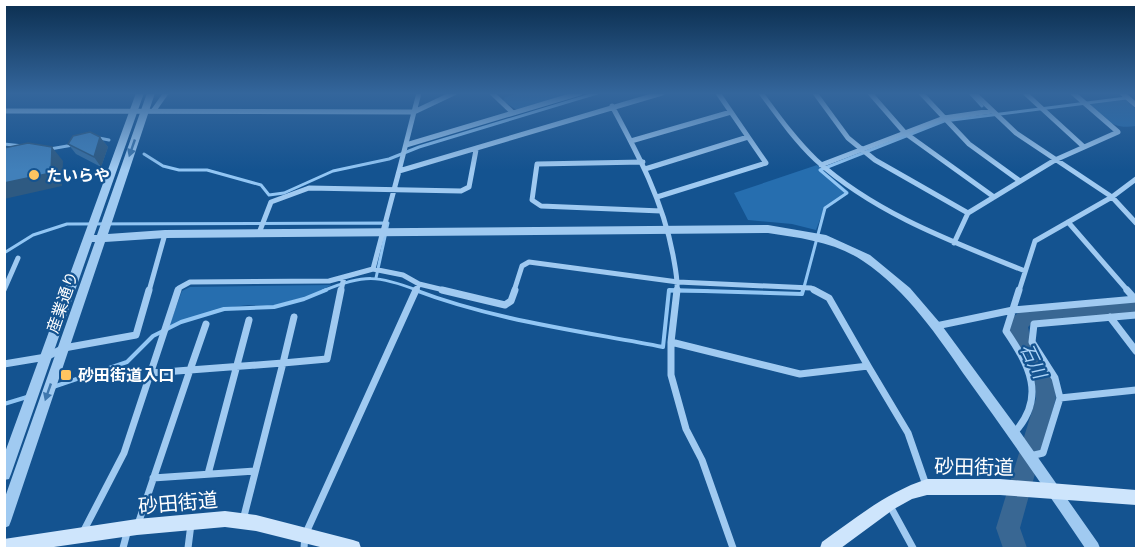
<svg xmlns="http://www.w3.org/2000/svg" width="1141" height="553" viewBox="0 0 1141 553" font-family="Quicksand,'Noto Sans JP',sans-serif">
  <style>
    .green { fill: #266eaf }
    .lines { fill: none; stroke-linecap: round; stroke-linejoin: round }
    .stream-far1 { stroke: #92c6f4; stroke-width: 3 }
    .stream { stroke: #92c6f4; stroke-width: 4 }
    .river { fill: #396793; fill-rule: evenodd }
    .minor-far1 { stroke: #a0caf1; stroke-width: 5 }
    .minor { stroke: #a0caf1; stroke-width: 7 }
    .tertiary { fill: #a0caf1; fill-rule: evenodd }
    .secondary { fill: #cee5fc; fill-rule: evenodd }
    .wall { fill: #386ea0 }
    .shaded-wall { fill: #2e5a82 }
    .building { fill: #4180ba; stroke: #2e5a82; stroke-width: 1.5 }
    .oneway { fill: #3e77ad }
    .poi-dot { fill: #ffc560; stroke: #145390; stroke-width: 2 }
    .labels { text-anchor: middle; stroke-width: 4.5; stroke-linejoin: round; paint-order: stroke }
    .poi-label { font-size: 16px; font-weight: bold; fill: #fff; stroke: #145390; text-anchor: start }
    .street-label { font-size: 16px; fill: #fff; stroke: #145390 }
    .water-label { font-size: 18px; font-style: italic; fill: #acd4f8; stroke: #145390 }
    .near-street-label { font-size: 20px; fill: #fff; stroke: #145390 }
  </style>
  <rect width="100%" height="100%" fill="#145390"/>
  <path class="green" d="M520,93H574L517,110L503,101L505,97Z
    M1124,98L1136,109V126C1111,130 1106,119 1088,103Z
    M817,165L849,192L824,209L816,230L792,224L748,220L734,193Z
    M331,285L318,293L273,306L248,305L224,308L169,326L182,291L190,287Z"/>
  <g class="lines">
    <path class="stream-far1" d="M970,93L982,106
      M99,138L109,140
      M4,144L23,146
      M50,149L73,145
      M144,154L163,166L179,170H207L261,185L269,195L284,193L333,171L389,159L419,147L597,93
      M4,253L33,235L67,224L388,223L376,278
      M323,291C364,274 378,275 419,291
      M669,291H708
      M803,291L825,208L847,193L820,170L944,121L1126,98"/>
    <path class="stream" d="M415,290C493,320 581,331 663,347L669,290L802,294L803,290
      M53,387L127,362L153,336L181,322L224,309L274,307L304,299L326,290
      M4,404L27,397"/>
    <path class="river" d="M1136,299V315L1031,324L1028,327L1030,337L1053,375L1056,398L1020,528L1027,548H1003L996,528L1036,398C1035,391 1035,381 1032,375C1022,353 989,322 1027,309Z"/>
    <path class="minor-far1" d="M492,93L513,113
      M761,93C778,116 795,140 816,160C874,213 953,242 1025,271
      M815,93L848,138L875,160L968,213
      M870,93L905,133L994,197
      M921,93L969,144L1020,181
      M974,93L1016,133L1112,197L1136,223
      M1025,93L1084,147
      M1122,93L1136,105
      M612,106C638,154 663,201 673,255C675,267 678,279 677,291
      M154,110L166,93
      M4,111L414,112L419,93
      M631,141L731,112
      M406,145L580,93
      M643,162L537,164L532,200L541,206L661,211
      M821,165L944,118L992,111
      M645,169L748,137
      M399,171L414,112L454,93
      M657,197L766,163L718,93
      M1068,222L1128,291
      M259,233L271,202L309,188L461,191L469,187L476,150
      M954,243L968,213L1055,160L1118,132L1073,93
      M4,290L18,258
      M149,291L165,234
      M178,291L179,288L190,282L329,281L373,269
      M341,291L344,277
      M416,291L419,284
      M448,291L419,284L403,275L373,269L399,171L662,93
      M514,291L522,266L529,262L678,282L811,288L817,291
      M1019,291L1035,241L1112,197L1136,179"/>
    <path class="minor" d="M442,290L505,305L511,301L515,290
      M677,290L671,342V375L686,429L702,460L733,548
      M814,290L829,298L868,366
      M1127,290L1135,299
      M294,317L283,363L327,359L341,290
      M1110,317L1136,351
      M936,326L1013,310L1136,299
      M671,342L800,374L868,366L908,433L926,485
      M4,364L46,357L64,348L136,335L149,290
      M151,373L190,370L206,324
      M1060,398L1136,390
      M1014,433C1047,397 1029,365 1006,331L1019,290
      M1030,456L1043,453L1060,398L1055,378L1032,342L1034,324L1136,315
      M208,474L249,320
      M153,478L255,471
      M889,504L913,548
      M138,524L190,370L283,363L243,520
      M82,534L124,453L178,290
      M123,548L128,529
      M188,548L191,524
      M304,548L305,535L416,290"/>
    <path class="tertiary" d="M136,93H144L94,235H97L147,93H155L108,234L165,230L768,225L826,235L870,255L910,288L940,323L1018,429L1098,543L1100,548H1085C1047,492 1008,435 968,380C938,337 908,291 863,261C835,242 801,238 768,233L165,238L105,242L11,521L9,526L4,528V500L95,242H92L11,474L9,479L4,480V455Z"/>
    <path class="secondary" d="M927,479H1000L1136,490V505L1000,495H927L912,499L894,509L841,548H820L822,542C856,518 887,492 927,479Z
      M225,511L256,515L353,540L359,542L361,548H324L256,531L225,527L137,535L47,548H4V539L137,519Z"/>
  </g>
  <path class="wall" d="M100,137L108,147L101,167L76,154L68,144Z"/>
  <path class="shaded-wall" d="M100,137L108,147L101,167L94,157Z
    M52,147L63,161L62,186L4,199V183Z"/>
  <path class="building" d="M90,132L100,137L94,157L68,144L73,136Z
    M28,143L52,147L51,173L4,183V148Z"/>
  <defs><path id="oneway-solid" d="M-6-.8H1V-3.2L6.5 0L1 3.2V.8H-6Z" transform="scale(1.5)"/></defs>
  <g class="oneway">
    <use href="#oneway-solid" transform="translate(132 148) rotate(109)"/>
    <use href="#oneway-solid" transform="translate(48 392) rotate(109)"/>
  </g>
  <linearGradient id="sky" x2="0" y2="1"><stop stop-color="#0b2e4f"/><stop offset="0.55" stop-color="#34669c"/><stop offset="1" stop-color="#34669c" stop-opacity="0"/></linearGradient>
  <rect width="1141" height="170" fill="url(#sky)"/>
  <g class="poi-dot">
    <circle cx="34" cy="175" r="6"/>
    <rect x="60" y="369" width="12" height="12" rx="3"/>
  </g>
  <g class="labels">
    <g class="poi-label">
      <text x="46" y="181">たいらや</text>
      <text x="78" y="381">砂田街道入口</text>
    </g>
    <g class="street-label">
      <text transform="translate(62 302) rotate(-71)" y="6">産業通り</text>
    </g>
    <g class="water-label">
      <text transform="translate(1033 361) rotate(64)" y="6">石川</text>
    </g>
    <g class="near-street-label">
      <text transform="translate(974 467) rotate(1)" y="7">砂田街道</text>
      <text transform="translate(178 503) rotate(-5)" y="7">砂田街道</text>
    </g>
  </g>
  <rect width="1141" height="553" fill="none" stroke="#ffffff" stroke-width="12"/>
</svg>
